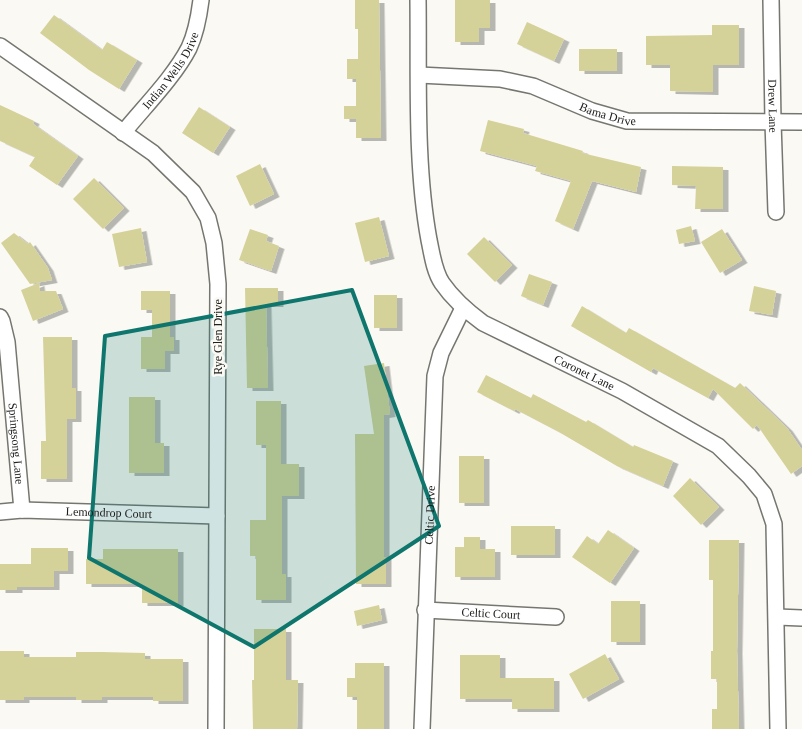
<svg xmlns="http://www.w3.org/2000/svg" width="802" height="729" viewBox="0 0 802 729" font-family="'Times New Roman',serif">
  <style>
    .building { fill: #d5d299; filter: url(#shadow) }
    .lines { fill: none; stroke-linecap: round; stroke-linejoin: round }
    .minor-casing { stroke: #767671; stroke-width: 18 }
    .minor { stroke: #fff; stroke-width: 15 }
    .marked { fill: #0f766e; fill-opacity: 0.2; stroke: #0f766e; stroke-width: 4; stroke-linejoin: round }
    .labels { text-anchor: middle; stroke-width: 5; stroke-linejoin: round; paint-order: stroke }
    .street-label { font-size: 12px; fill: #20201e; stroke: #faf9f3 }
  </style>
  <defs>
    <filter id="shadow"><feDropShadow dx="5.5" dy="3" stdDeviation="0" flood-color="#0004"/></filter>
  </defs>
  <rect width="100%" height="100%" fill="#faf9f3"/>
  <path class="building" d="M355,0H379L381,138H356V119H344V106H356V79H347V59H358V29H355Z
    M455,0H490V28H479V42H455Z
    M54,15L102,50L107,42L137,60L119,89L89,70L40,33Z
    M527,22L564,39L554,61L517,44Z
    M712,25H739V65H713V92L670,91V65H646V36L712,35Z
    M579,49H617V71H579Z
    M0,105L34,121L33,124L78,156L57,185L29,166L35,157L0,141Z
    M199,107L230,127L213,153L182,133Z
    M488,120L524,129L523,133L583,151L582,153L641,167L636,192L592,181L573,229L555,221L571,181L535,171L537,166L480,151Z
    M260,164L274,194L250,206L236,176Z
    M672,166L723,167V209H695L696,186L672,185Z
    M94,178L124,208L103,229L73,199Z
    M379,217L389,256L365,262L355,223Z
    M691,226L695,241L679,244L676,230Z
    M141,228L147,262L119,267L112,234Z
    M250,229L268,235L266,241L279,246L271,271L239,260Z
    M722,229L742,260L720,273L701,242Z
    M14,233L28,244L30,242L48,268L52,280L30,284L1,243Z
    M484,237L512,265L495,282L467,254Z
    M529,274L552,282L543,305L521,296Z
    M39,283L40,291H56L63,309L33,321L21,290Z
    M754,286L776,291L772,315L749,311Z
    M245,288H278V304H266L268,388H247Z
    M141,291H170V337H174V351H165V369H141V337H152V310H141Z
    M374,295H397V328H374Z
    M582,306L626,333L629,328L735,388L740,383L787,428L802,450V466L791,474L757,425L753,429L713,389L708,398L653,368L651,372L571,326Z
    M43,337H72V388H76V419H67V479H41V441H46Z
    M384,363L390,414L384,415V557H386V584H356L355,434H374L364,366Z
    M486,375L531,398L533,394L586,422L588,420L633,447L634,445L673,461L663,486L617,466L559,432L515,409L514,411L477,392Z
    M129,397H155V443H164V473H129Z
    M256,401H281V464H299V496H282V574H286V600H256V556H250V520H266V445H256Z
    M459,456H484V503H459Z
    M690,478L719,507L701,525L673,496Z
    M511,526H555V555H511Z
    M608,530L634,548L610,583L572,557L587,536L598,544Z
    M464,537H480V549H495V577H455V547H464Z
    M709,540H739L737,651L739,729H712V709H717V679H711V651H713V580H709Z
    M31,548H68V571H54V587H17V590H0V564H31Z
    M103,549H178V603H142V584H86V559H103Z
    M611,601H640V642H611Z
    M379,605L382,620L357,626L354,611Z
    M254,629H286V680H298L297,729H253L252,680H254Z
    M0,651H24V657H76V652H102L145,653V659H183V701H153V697H102V700H76V697H24V700H0Z
    M605,654L619,679L583,699L569,674Z
    M460,655H500V678H554V709H512V699H460Z
    M355,663H384V729H357V697H347V678H355Z"/>
  <g class="lines">
    <defs>
      <g id="minor">
        <path id="s1" d="M418,0C419,78 415,164 429,240C432,254 434,271 442,283C453,299 468,312 483,323L622,391L718,446L749,476L764,494L774,524L778,729"/>
        <path id="s2" d="M771,0L773,122L776,212"/>
        <path d="M0,46L153,153L193,192L208,218L214,243L218,284L216,729"/>
        <path id="s3" d="M419,75L500,79L533,86L592,111L627,121L802,122"/>
        <path id="s4" d="M123,133C144,107 174,77 189,48C196,33 199,16 201,0"/>
        <path id="s5" d="M0,317L2,321L7,342L22,510"/>
        <path id="s6" d="M0,512L22,510L217,516"/>
        <path id="s7" d="M425,610L556,617"/>
        <path d="M777,617L802,618"/>
        <path id="s8" d="M422,729L435,376L441,353L463,308"/>
      </g>
    </defs>
    <use href="#minor" class="minor-casing"/>
    <use href="#minor" class="minor"/>
  </g>
  <path class="marked" d="M352,290L439,526L254,647L89,558L105,336Z"/>
  <g class="labels">
    <g class="street-label">
      <text dy="4" stroke="none"><textPath href="#s4" startOffset="79">Indian Wells Drive</textPath></text>
      <text dy="4" stroke="none"><textPath href="#s2" startOffset="106">Drew Lane</textPath></text>
      <text dy="4" stroke="none"><textPath href="#s3" startOffset="195">Bama Drive</textPath></text>
      <text transform="translate(218 337) rotate(-90)" y="4">Rye Glen Drive</text>
      <text dy="4" stroke="none"><textPath href="#s1" startOffset="456">Coronet Lane</textPath></text>
      <text dy="4" stroke="none"><textPath href="#s5" startOffset="128">Springsong Lane</textPath></text>
      <text dy="4" stroke="none"><textPath href="#s6" startOffset="109">Lemondrop Court</textPath></text>
      <text dy="4" stroke="none"><textPath href="#s8" startOffset="214">Celtic Drive</textPath></text>
      <text dy="4" stroke="none"><textPath href="#s7" startOffset="66">Celtic Court</textPath></text>
    </g>
  </g>
</svg>
